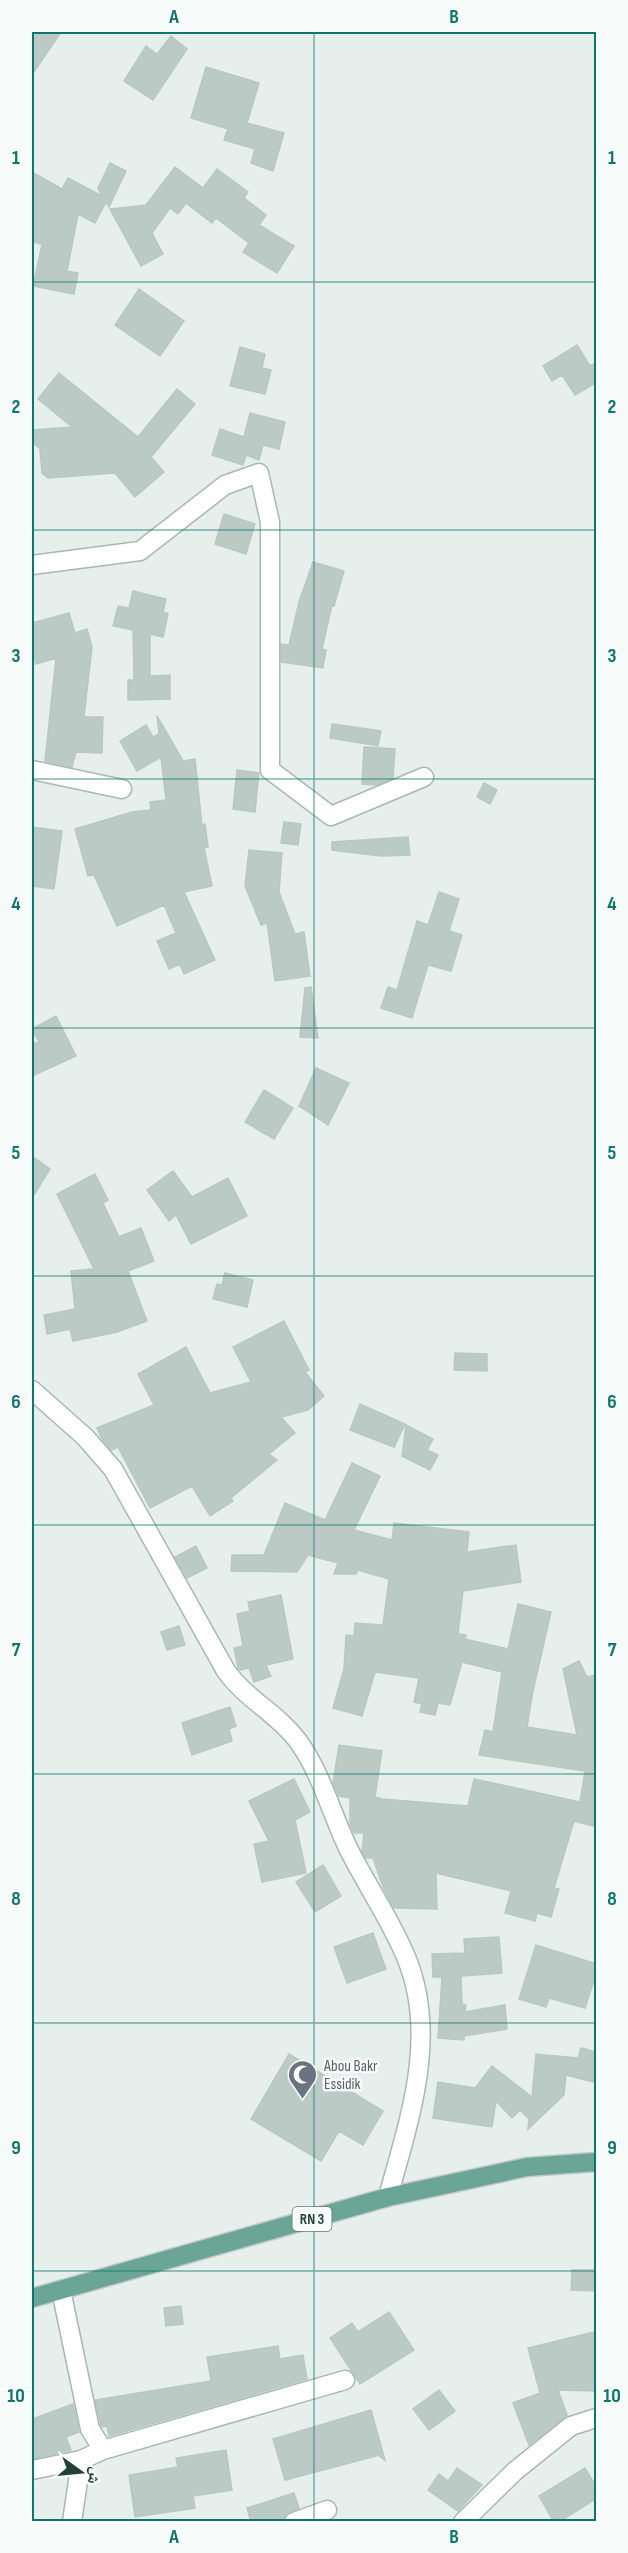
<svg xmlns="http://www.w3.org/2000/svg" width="628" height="2553" viewBox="0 0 628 2553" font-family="'Sofia Sans Condensed','Noto Naskh Arabic',sans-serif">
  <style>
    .building { fill: #bbcac4; stroke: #b8c9c2; stroke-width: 1.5 }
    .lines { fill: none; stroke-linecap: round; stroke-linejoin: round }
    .minor-casing { stroke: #a8b8b2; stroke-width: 21 }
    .major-casing { stroke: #c2cac8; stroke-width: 21 }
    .minor { stroke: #fff; stroke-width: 18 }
    .major { stroke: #6aa596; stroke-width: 18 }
    .grid { fill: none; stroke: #0f766e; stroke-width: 1.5; stroke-opacity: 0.55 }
    .labels { text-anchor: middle; stroke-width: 5; stroke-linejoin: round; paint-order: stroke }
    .shield { fill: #f7fbf9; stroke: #637a73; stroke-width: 1.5 }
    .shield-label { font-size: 15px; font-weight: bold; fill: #24423a }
    .worship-label { font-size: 16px; fill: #5b616d; stroke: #f7fbf9; text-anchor: start }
    .neatline { fill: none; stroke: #0f766e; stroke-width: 2 }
    .grid-label { font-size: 20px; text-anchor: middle; font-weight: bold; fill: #0f766e }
  </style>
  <rect width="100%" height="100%" fill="#e6efeb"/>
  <path class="building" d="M32,32H61L32,75Z
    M171,36L187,49L153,100L124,81L146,46L157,54Z
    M206,67L259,83L247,123L284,133L273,171L251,163L255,149L224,140L228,129L191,118Z
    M110,163L126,171L109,207L106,202L95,223L78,214L67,271L78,273L74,294L33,286L42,244L32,242V172L62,189L68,178L102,196L98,188Z
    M175,167L203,188L217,169L248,192L244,198L266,215L259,225L294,246L277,273L243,252L249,243L216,218L212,223L186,203L178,214L170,208L152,233L163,254L141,266L110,209L146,205Z
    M139,289L184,321L160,356L115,325Z
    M577,345L590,366L597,362V382L575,395L562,375L552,381L543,366Z
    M240,347L265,354L262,368L271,370L265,394L230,386Z
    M59,373L138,437L177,389L195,404L151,457L164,472L135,497L115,473L48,478L42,473L40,449L32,442V430L72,427L38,399Z
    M250,413L285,422L279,449L263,445L259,460L246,455L243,465L212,455L220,429L244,437Z
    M224,514L255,524L246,554L215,544Z
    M313,562L344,571L334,606L332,605L322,649L326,650L323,668L281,662V644L289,645L299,602Z
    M133,591L166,599L163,612L168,614L163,637L150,634V676L170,675V699L128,700V680H134L133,630L113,626L118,606L129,608Z
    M69,613L75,633L87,629L92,647L84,717H103L102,753L76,752L72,767L45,761L56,658L36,664L32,650V623Z
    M157,716L183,761L195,759L202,825L205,824L208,847L204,848L212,886L184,892L215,960L184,974L180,964L169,969L157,941L176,933L164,905L117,926L94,875L88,876L75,829L132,812L151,810L150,802L166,800L161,757L137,771L120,741L146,725L153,737L159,734Z
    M332,724L381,731L378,746L330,738Z
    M364,747L395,749L393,778L376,785L362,784Z
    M237,770L259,773L255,812L233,809Z
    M484,783L497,790L490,804L477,797Z
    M284,822L301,824L298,845L281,843Z
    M32,827L62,831L54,889L32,886Z
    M408,837L410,855L381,856L332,850V842Z
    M249,850L282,853L279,892L295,934L304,932L310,976L275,981L267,923L261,925L245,886Z
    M439,892L459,899L449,931L462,935L451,971L428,965L412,1018L381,1008L388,987L397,990L417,921L428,925Z
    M311,987L318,1038L300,1037L305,988Z
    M56,1016L76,1056L32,1076V1044L39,1042L32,1029Z
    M316,1068L349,1083L328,1125L299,1106Z
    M264,1090L293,1108L274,1139L245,1122Z
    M32,1156L50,1169L32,1198Z
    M173,1171L192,1197L228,1178L247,1216L191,1244L176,1215L169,1221L147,1190Z
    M95,1174L108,1200L103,1203L119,1237L141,1228L154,1261L128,1271L147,1321L117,1332L73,1341L70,1329L47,1334L44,1315L75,1309L71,1271L94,1269L57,1194Z
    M225,1273L253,1280L247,1307L213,1299L217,1284L222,1285Z
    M284,1321L309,1370L305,1372L324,1396L308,1410L281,1417L295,1433L269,1454L277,1460L231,1498L233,1501L210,1516L192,1486L150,1508L118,1447L111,1450L102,1439L97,1428L154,1405L138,1374L186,1347L210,1393L251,1382L233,1347Z
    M455,1353L487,1354V1371L454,1370Z
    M360,1404L405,1424L394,1447L350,1430Z
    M406,1425L433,1439L427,1450L438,1455L430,1470L402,1456Z
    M352,1463L380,1476L354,1530L392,1540L394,1523L469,1532L467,1552L516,1545L521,1582L463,1591L458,1634L466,1635L465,1639L508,1649L518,1604L551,1612L533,1691L527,1727L577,1735L563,1669L579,1661L587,1677L597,1675V1827L574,1821L554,1888L559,1889L551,1917L537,1913L535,1921L505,1913L511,1891L436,1873L437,1909L394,1908L383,1887L373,1858H366L362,1851L364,1833H354L350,1824V1798L339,1796L333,1783L339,1745L382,1751L375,1797L382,1799L468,1806L474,1779L580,1802L585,1771L479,1755L485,1730L493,1732L502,1672L462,1662L450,1705L438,1703L435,1715L420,1712L422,1704L414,1702L419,1678L375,1672L362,1716L333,1708L344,1669L346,1635L354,1636L355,1623L383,1625L389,1579L358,1570L356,1574H334L338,1563L308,1555L297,1572L231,1571L232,1555H264L285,1503L325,1520Z
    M196,1546L207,1568L187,1578L175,1557Z
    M281,1595L293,1659L266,1665L271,1676L254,1682L249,1668L240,1670L238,1668L234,1648L243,1646L237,1614L250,1611L248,1602Z
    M179,1626L185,1645L167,1650L161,1632Z
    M230,1707L236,1726L229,1729L232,1741L192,1755L182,1723Z
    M294,1779L310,1812L295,1820L306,1873L262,1882L254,1844L269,1841L249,1801Z
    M323,1865L341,1896L315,1912L296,1882Z
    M373,1933L386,1969L347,1983L334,1947Z
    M499,1937L502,1973L461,1976L462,2004L466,2005L465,2012L505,2005L507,2029L464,2036V2040L438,2038L442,1977H433L432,1954L465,1953L464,1939Z
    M536,1945L597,1964V1971L585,2008L549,1998L546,2007L519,1999Z
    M581,2048L597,2052V2083L566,2075L564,2095L528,2129L529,2119L520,2110L512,2118L496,2101L492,2127L433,2118L438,2082L475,2088L492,2066L532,2097L536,2054L578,2058Z
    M289,2054L383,2111L363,2145L339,2131L321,2161L251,2119Z
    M572,2270H597V2291L571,2290Z
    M181,2306L183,2324L166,2326L164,2308Z
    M389,2312L414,2350L360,2384L330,2338L352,2323L358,2332Z
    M594,2332L597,2341V2391L558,2390L567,2415L529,2445L513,2403L540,2393L528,2348Z
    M278,2346L280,2359L303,2355L307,2379L116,2434L109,2436L107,2426L102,2427L101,2425L95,2400L211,2381L207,2357Z
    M439,2390L455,2411L429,2430L413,2409Z
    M73,2404L79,2432L66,2437L71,2450L32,2459V2419Z
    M371,2410L385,2460L374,2452L376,2456L285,2480L273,2439Z
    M226,2450L232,2490L193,2496L195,2508L135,2517L129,2475L178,2467L176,2458Z
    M457,2468L482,2485L458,2511L428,2490L439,2474L448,2481Z
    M585,2468L597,2488V2498L559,2522H554L539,2496Z
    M294,2493L299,2508L286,2514L283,2522H251L247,2508Z"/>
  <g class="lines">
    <defs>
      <path id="minor" d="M32,565L140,551L225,485L259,473L270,522V770L331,816L424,777
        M32,770L122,789
        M32,1390L85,1437L113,1469L226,1671C246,1699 278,1714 298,1741C322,1774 332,1816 350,1852C368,1887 391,1921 406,1957C439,2036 409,2120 388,2197
        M61,2290L90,2429L103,2450
        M81,2460L103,2450L345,2380
        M32,2470L81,2460L72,2522
        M294,2522L327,2510
        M463,2522L515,2471L571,2426L596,2418"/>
      <path id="major" d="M32,2298L388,2197L527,2167L596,2162"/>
    </defs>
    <use href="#minor" class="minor-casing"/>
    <use href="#major" class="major-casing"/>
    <use href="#minor" class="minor"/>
    <use href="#major" class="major"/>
  </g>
  <path class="grid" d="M314,32V2522M32,282H596M32,530H596M32,779H596M32,1028H596M32,1276H596M32,1525H596M32,1774H596M32,2023H596M32,2271H596"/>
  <defs>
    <symbol id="mosque-pin" viewBox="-11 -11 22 30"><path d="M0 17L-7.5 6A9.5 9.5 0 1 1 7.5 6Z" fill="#6b7280" stroke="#f7fbf9"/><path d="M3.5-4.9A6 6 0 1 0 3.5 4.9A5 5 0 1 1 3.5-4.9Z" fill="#fff"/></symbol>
  </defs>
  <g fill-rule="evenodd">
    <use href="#mosque-pin" x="286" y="2058" width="33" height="45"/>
  </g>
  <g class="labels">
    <rect class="shield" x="292.5" y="2207" width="39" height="24" rx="4.5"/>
    <g class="shield-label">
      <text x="312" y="2224">RN 3</text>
    </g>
    <g class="worship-label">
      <text x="324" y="2071">Abou Bakr<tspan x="324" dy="18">Essidik</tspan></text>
    </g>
  </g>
  <rect width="628" height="2553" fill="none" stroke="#f7fbf9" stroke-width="66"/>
  <g transform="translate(81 2472) rotate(105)" stroke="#f7fbf9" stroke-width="4.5" paint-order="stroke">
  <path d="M0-4.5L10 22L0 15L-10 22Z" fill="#24423a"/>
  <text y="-9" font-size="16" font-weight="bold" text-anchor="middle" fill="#24423a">ش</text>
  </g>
  <rect x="33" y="33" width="562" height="2487" class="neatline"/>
  <g class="grid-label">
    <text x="174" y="23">A</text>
    <text x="454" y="23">B</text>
    <text x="16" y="164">1</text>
    <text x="612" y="164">1</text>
    <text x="16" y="413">2</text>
    <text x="612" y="413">2</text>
    <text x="16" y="662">3</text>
    <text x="612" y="662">3</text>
    <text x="16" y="910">4</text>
    <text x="612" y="910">4</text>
    <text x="16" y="1159">5</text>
    <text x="612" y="1159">5</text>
    <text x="16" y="1408">6</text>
    <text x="612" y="1408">6</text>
    <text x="16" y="1656">7</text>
    <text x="612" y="1656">7</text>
    <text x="16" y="1905">8</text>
    <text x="612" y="1905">8</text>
    <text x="16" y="2154">9</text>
    <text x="612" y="2154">9</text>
    <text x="16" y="2402">10</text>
    <text x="612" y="2402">10</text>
    <text x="174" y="2543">A</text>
    <text x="454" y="2543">B</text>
  </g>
</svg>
